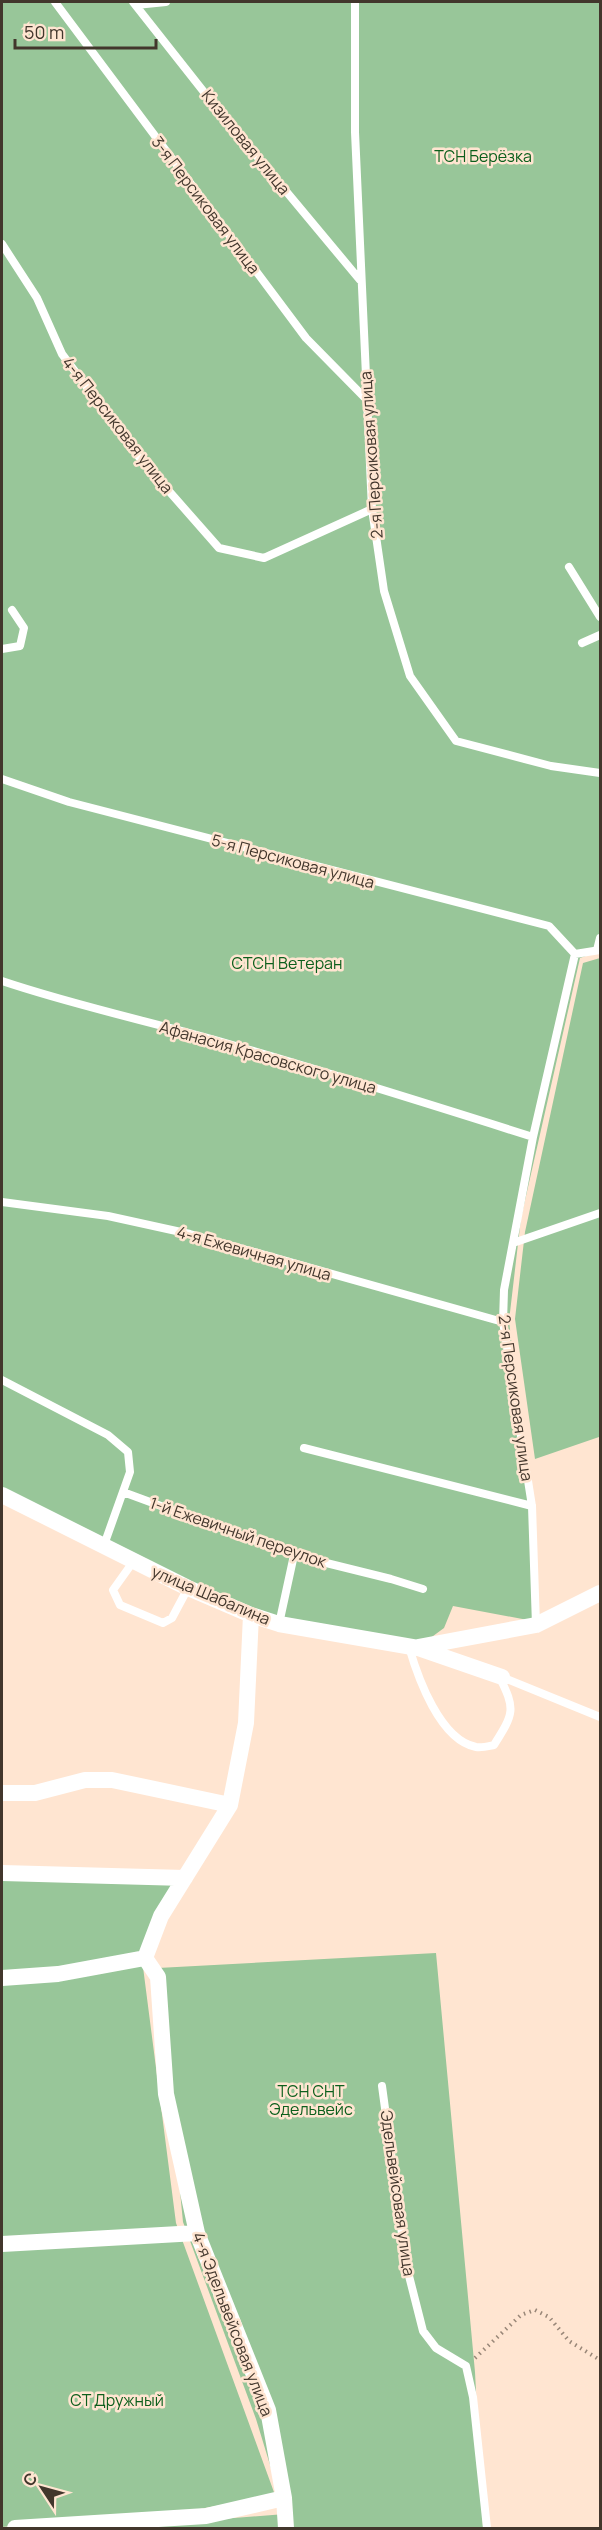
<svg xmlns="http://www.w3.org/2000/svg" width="602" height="2530" viewBox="0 0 602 2530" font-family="Manrope,sans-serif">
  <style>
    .garden { fill: #98c699 }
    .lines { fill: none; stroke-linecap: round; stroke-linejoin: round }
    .path { stroke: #998778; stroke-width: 4; stroke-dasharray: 1.5 4.5; stroke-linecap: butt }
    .service { stroke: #fff; stroke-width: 8 }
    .minor { stroke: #fff; stroke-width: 16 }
    .labels { text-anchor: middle; stroke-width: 5; stroke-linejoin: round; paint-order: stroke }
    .street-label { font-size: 16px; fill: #42362c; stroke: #ffe5d1 }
    .park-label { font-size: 16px; fill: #0c5f1c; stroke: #ffe5d1 }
  </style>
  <rect width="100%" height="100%" fill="#ffe5d1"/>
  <path class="garden" d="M2,2H600V951L580,958L521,1218L509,1321L530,1495L533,1621L453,1606L444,1628L414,1650L245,1618L2,1502Z
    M600,958V1443L599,1437L535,1459L515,1319L525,1232L583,963Z
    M2,1878L174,1884L143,1967L176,2223L275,2495L200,2509L2,2527Z
    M436,1953L475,2372L483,2528H107L285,2514L256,2419L183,2222L158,1968Z"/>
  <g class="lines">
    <path class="path" d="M475,2358L521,2315L535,2310L549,2317L569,2341L600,2360"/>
    <path class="service" d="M55,2L306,338L367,400
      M133,2L215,106L360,280
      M355,2V132L372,509L384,591L410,676L456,741L551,766L600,773
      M136,5L166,2
      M2,244L37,298L62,354L139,457L219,548L264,558L372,509
      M569,567L600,617
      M582,643L600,635
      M2,649L20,646L24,628L12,610
      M2,779L69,802L549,926L575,954
      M597,950L600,938
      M575,954L600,950
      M2,981C76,1006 153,1022 229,1044C331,1073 432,1105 533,1137
      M2,1202L108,1216L190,1234L503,1322
      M513,1243L600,1213
      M2,1380L108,1435L128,1452L130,1472L104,1545
      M304,1448L532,1506
      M123,1492L294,1555L391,1579L423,1589
      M133,1562L113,1590L120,1605L163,1623L172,1618L188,1588
      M279,1624L294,1555
      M536,1625L532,1506L503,1322L504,1290L533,1137L575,954
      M409,1647C418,1678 440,1740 476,1747C482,1748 489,1746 494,1745C514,1713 516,1710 499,1676
      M502,1677L600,1717
      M382,2086L406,2264L423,2331L436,2348L466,2366L473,2397L487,2528"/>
    <path class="minor" d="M2,1495L188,1588L251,1615L279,1624L418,1648L502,1677
      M251,1615L246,1723L230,1805L161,1916L145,1958L158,1977L166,2094L197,2233L268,2410L284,2498L286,2528
      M418,1647L536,1625L600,1593
      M2,1793H35L85,1780H112L230,1805
      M2,1873L185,1878
      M2,1978L58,1974L145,1958
      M2,2244L197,2233
      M15,2528L206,2516L284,2498"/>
  </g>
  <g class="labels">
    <g class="street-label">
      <text transform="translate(246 142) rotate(51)" y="6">Кизиловая улица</text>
      <text transform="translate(206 205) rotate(53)" y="6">3-я Персиковая улица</text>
      <text transform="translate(118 425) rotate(52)" y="6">4-я Персиковая улица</text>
      <text transform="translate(371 455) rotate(-94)" y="6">2-я Персиковая улица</text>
      <text transform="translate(293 861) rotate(15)" y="6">5-я Персиковая улица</text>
      <text transform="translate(268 1057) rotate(16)" y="6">Афанасия Красовского улица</text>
      <text transform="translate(254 1253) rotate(16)" y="6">4-я Ежевичная улица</text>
      <text transform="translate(516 1398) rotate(82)" y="6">2-я Персиковая улица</text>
      <text transform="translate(238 1532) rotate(19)" y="6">1-й Ежевичный переулок</text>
      <text transform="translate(211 1595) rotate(23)" y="6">улица Шабалина</text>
      <text transform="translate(398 2193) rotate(82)" y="6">Эдельвейсовая улица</text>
      <text transform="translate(233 2324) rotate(69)" y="6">4-я Эдельвейсовая улица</text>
    </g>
    <g class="park-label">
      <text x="483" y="162">ТСН Берёзка</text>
      <text x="287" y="969">СТСН Ветеран</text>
      <text x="311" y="2097">ТСН СНТ<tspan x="311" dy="18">Эдельвейс</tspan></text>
      <text x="117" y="2406">СТ Дружный</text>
    </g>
  </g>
  <rect width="602" height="2530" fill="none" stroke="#42362c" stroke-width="6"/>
  <g transform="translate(42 2488) rotate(306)" stroke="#ffe5d1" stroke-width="4.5" paint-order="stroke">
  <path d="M0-4.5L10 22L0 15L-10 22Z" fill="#42362c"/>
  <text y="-9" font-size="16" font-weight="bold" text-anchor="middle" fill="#42362c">С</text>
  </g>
  <path d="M15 39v9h141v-9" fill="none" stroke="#42362c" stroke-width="3"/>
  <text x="24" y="39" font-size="18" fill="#42362c" stroke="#ffe5d1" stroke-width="4.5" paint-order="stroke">50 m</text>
</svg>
